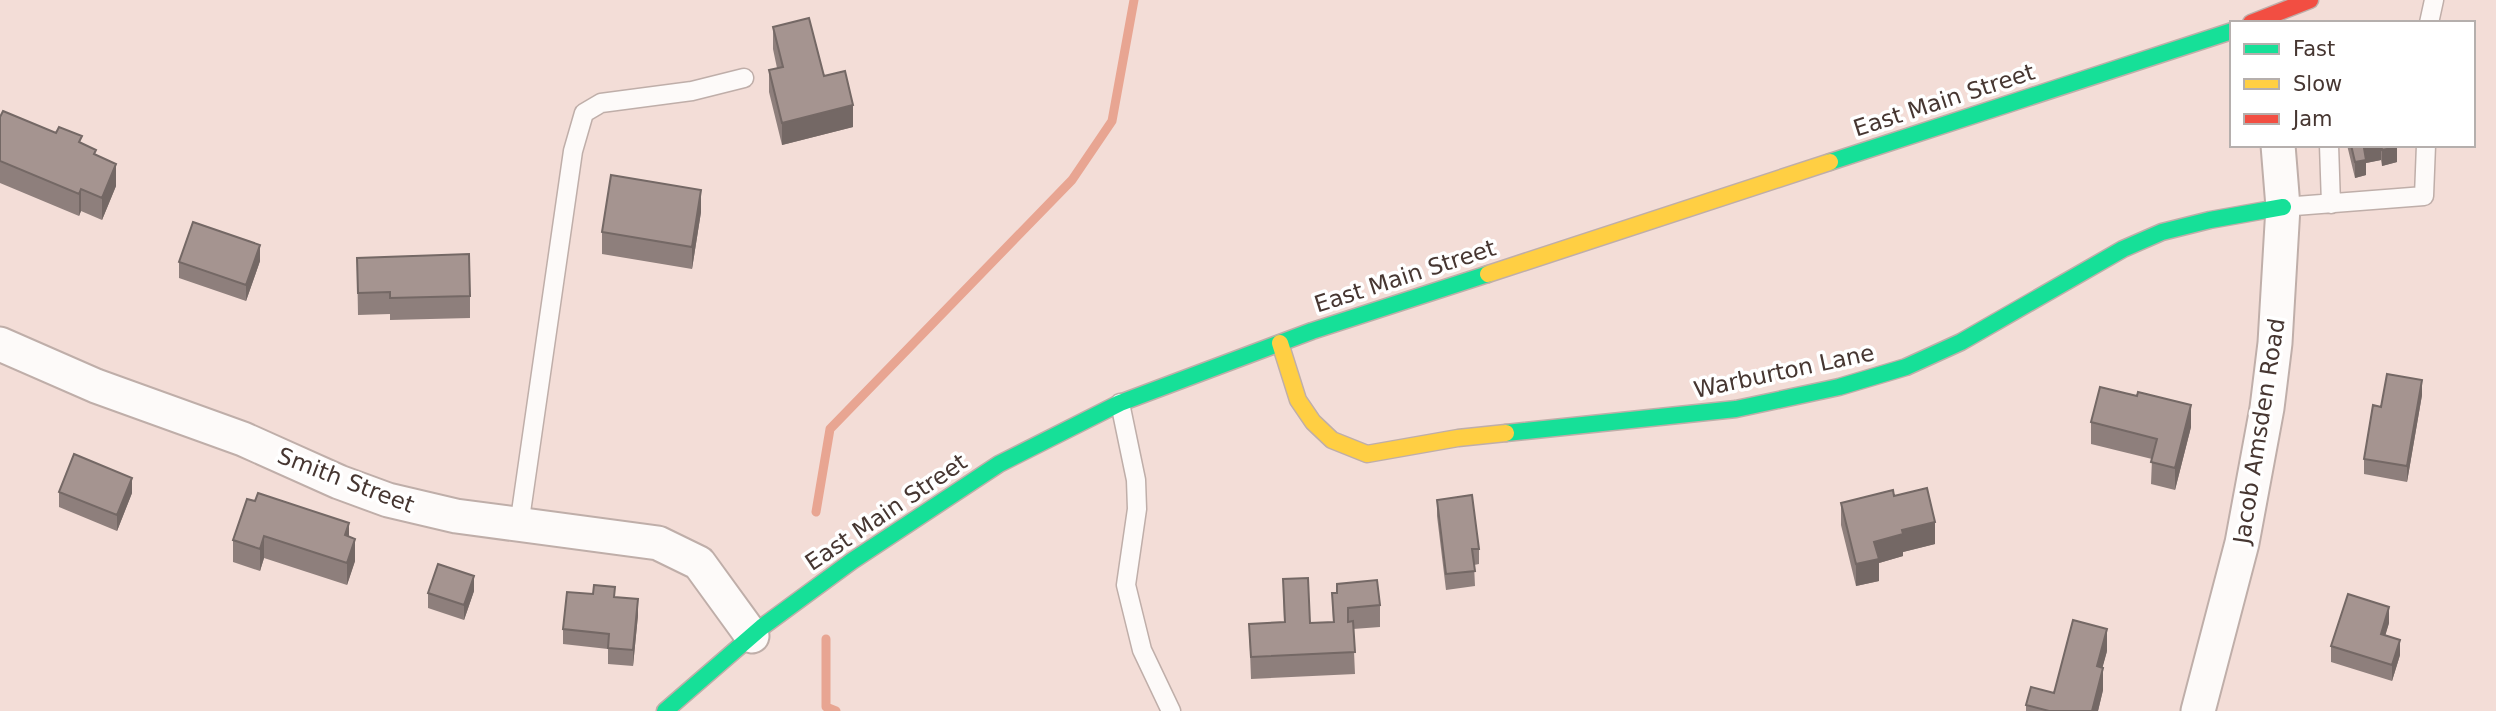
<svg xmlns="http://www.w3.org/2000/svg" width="2496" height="711" viewBox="0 0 2496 711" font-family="'DejaVu Sans',sans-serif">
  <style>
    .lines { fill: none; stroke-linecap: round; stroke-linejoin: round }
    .stream { stroke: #e8a592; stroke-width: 9 }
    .lane-casing { stroke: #bfaea9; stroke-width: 21 }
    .street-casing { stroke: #bfaea9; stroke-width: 37 }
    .fast-casing { stroke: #bfaea9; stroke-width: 19 }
    .slow-casing { stroke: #bfaea9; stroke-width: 19 }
    .jam-casing { stroke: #bfaea9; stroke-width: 19 }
    .lane { stroke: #fdfaf9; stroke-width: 18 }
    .street { stroke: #fdfaf9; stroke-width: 33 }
    .fast { stroke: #16e098; stroke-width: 16 }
    .slow { stroke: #ffcf43; stroke-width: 16 }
    .jam { stroke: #f24e42; stroke-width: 16 }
    .wall { fill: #8e7f7c }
    .shaded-wall { fill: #746865 }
    .building { fill: #a59490; stroke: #746865; stroke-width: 2 }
    .labels { text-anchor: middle; stroke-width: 7; stroke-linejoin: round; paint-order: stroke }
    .street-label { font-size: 23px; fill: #463631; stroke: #fff }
  </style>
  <rect width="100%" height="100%" fill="#f3ddd7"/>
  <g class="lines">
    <path class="stream" d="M816,512L830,429L1072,180L1112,121L1134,0
      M826,639V707L836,711"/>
    <defs>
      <path id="lane" d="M2429,23L2434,0
        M2329,145L2331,204
        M2283,207L2424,196L2426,145
        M1120,403L1136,480L1137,509L1126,585L1142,650L1171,711
        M519,526L573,151L584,113L601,103L692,91L744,78"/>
      <path id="street" d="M0,344L96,386L243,439L339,482L388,500L456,516L658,543L699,563L752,636
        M2198,711L2242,543L2267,408L2275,343L2283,207L2278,145"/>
      <path id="fast" d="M1830,162L2232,31
        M1506,433L1736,409L1839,387L1906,367L1961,342L2123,249L2162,232L2210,220L2283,207
        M665,711L762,627L852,561L999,464L1120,403L1312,331L1488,274"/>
      <path id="slow" d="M1488,274L1830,162
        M1280,343L1298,400L1313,422L1332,440L1367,454L1458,438L1506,433"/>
      <path id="jam" d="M2251,23L2310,0"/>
    </defs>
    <use href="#lane" class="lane-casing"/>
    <use href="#street" class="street-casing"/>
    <use href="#fast" class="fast-casing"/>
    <use href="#slow" class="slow-casing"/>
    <use href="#jam" class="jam-casing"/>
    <use href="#lane" class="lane"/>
    <use href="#street" class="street"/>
    <use href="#fast" class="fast"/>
    <use href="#slow" class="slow"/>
    <use href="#jam" class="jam"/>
  </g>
  <path class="wall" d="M773,27L824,76L853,127L782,145L769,92V70L777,68L773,49Z
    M0,117L82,144L96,155L116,186L102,220L81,211L79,216L0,183Z
    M2347,145H2397V162L2382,166L2381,160L2366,163V175L2355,178Z
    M701,212L692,269L602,254V232Z
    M357,258L470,296V318L390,320V314L358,315Z
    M260,261L246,301L179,278V262Z
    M2422,395L2407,482L2364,474V459L2381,407Z
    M2091,422L2191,427L2175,490L2151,484L2152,459L2091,444Z
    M59,492L132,493L117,531L59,507Z
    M1894,496L1935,544L1903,552V556L1879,563V581L1856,586L1841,525V503Z
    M1437,500L1479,549V564L1474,565L1475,586L1446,590L1437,516Z
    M255,501L349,536L355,561L347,585L264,558L260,571L233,562V540Z
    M1283,579L1310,623L1333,622L1332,593H1337V584L1380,605V627L1353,629L1355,674L1251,679L1249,624L1284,622Z
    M474,591L464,620L428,608V593Z
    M615,597L638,615L633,666L608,664V649L563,644V629Z
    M2389,623L2385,635L2400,655L2392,681L2331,662V646Z
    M2107,651L2102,668L2103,690L2098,711H2026V705L2054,693Z"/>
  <path class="shaded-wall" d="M853,105V127L782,145V123Z
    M2377,145H2381V160L2366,163V175L2355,178V162L2364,148Z
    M2397,147V162L2382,166V150Z
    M116,164V186L102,220V198Z
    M81,189V211L79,216V194Z
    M701,190V212L692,269V247Z
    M260,245V261L246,301V285Z
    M2422,380V395L2407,482V466Z
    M2191,405V427L2175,490V468Z
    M132,478V493L117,531V515Z
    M1935,522V544L1903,552V556L1879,563V581L1856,586V564L1874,542L1902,530Z
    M349,523V545L345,535Z
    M264,536V558L260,571V549Z
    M355,539V561L347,585V563Z
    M474,576V591L464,620V605Z
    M638,599V615L633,666V650Z
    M2389,607V623L2381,650V634Z
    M2107,629V651L2097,688V666Z
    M2400,640V655L2392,681V665Z
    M2103,668V690L2098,711H2092Z"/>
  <path class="building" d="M809,18L824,76L845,71L853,105L782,123L769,70L783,67L773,27Z
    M3,111L56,133L59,127L82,136L79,142L96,150L94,154L116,164L102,198L81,189L79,194L0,161V117Z
    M2351,145H2377L2364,148L2366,160L2355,162Z
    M2381,145H2397V147L2382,150Z
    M611,175L701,190L692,247L602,232Z
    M193,222L260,245L246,285L179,262Z
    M469,254L470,296L390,298V292L358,293L357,258Z
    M2387,374L2422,380L2407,466L2364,459L2373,405L2381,407Z
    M2100,387L2137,396L2138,392L2191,405L2175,468L2151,462L2157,439L2091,422Z
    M74,454L132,478L117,515L59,492Z
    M1927,488L1935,522L1902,530L1903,534L1874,542L1879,559L1856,564L1841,503L1893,490L1894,496Z
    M258,493L349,523L345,535L355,539L347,563L264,536L260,549L233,540L247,499L255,501Z
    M1472,495L1479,549H1472L1475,571L1446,574L1437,500Z
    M438,564L474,576L464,605L428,593Z
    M1308,578L1310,623L1334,622L1332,593H1337V584L1377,580L1380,605L1348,608V622L1353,621L1355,652L1251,657L1249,624L1285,622L1283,579Z
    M594,585L615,587L614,597L638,599L633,650L608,648L609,634L563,629L567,592L593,594Z
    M2348,594L2389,607L2381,634L2400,640L2392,665L2331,646Z
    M2073,620L2107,629L2097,666L2103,668L2092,711H2049L2026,705L2031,687L2054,693Z"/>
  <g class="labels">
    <g class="street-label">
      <text transform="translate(1944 100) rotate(-18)" y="8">East Main Street</text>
      <text transform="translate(1405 276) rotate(-18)" y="8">East Main Street</text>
      <text transform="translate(1784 371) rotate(-12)" y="8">Warburton Lane</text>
      <text transform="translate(2259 431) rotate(-81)" y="8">Jacob Amsden Road</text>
      <text transform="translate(346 480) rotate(21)" y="8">Smith Street</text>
      <text transform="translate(886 512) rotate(-34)" y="8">East Main Street</text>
    </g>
  </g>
  <rect x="2230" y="21" width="245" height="126" fill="#ffffff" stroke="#b5afad" stroke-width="2"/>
  <rect x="2244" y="44" width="35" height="10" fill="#16e098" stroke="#b5afad" stroke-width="2"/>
  <text x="2293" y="56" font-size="21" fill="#463631">Fast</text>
  <rect x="2244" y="79" width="35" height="10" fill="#ffcf43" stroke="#b5afad" stroke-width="2"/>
  <text x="2293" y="91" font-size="21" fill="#463631">Slow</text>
  <rect x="2244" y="114" width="35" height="10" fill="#f24e42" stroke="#b5afad" stroke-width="2"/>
  <text x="2293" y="126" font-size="21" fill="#463631">Jam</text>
</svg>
